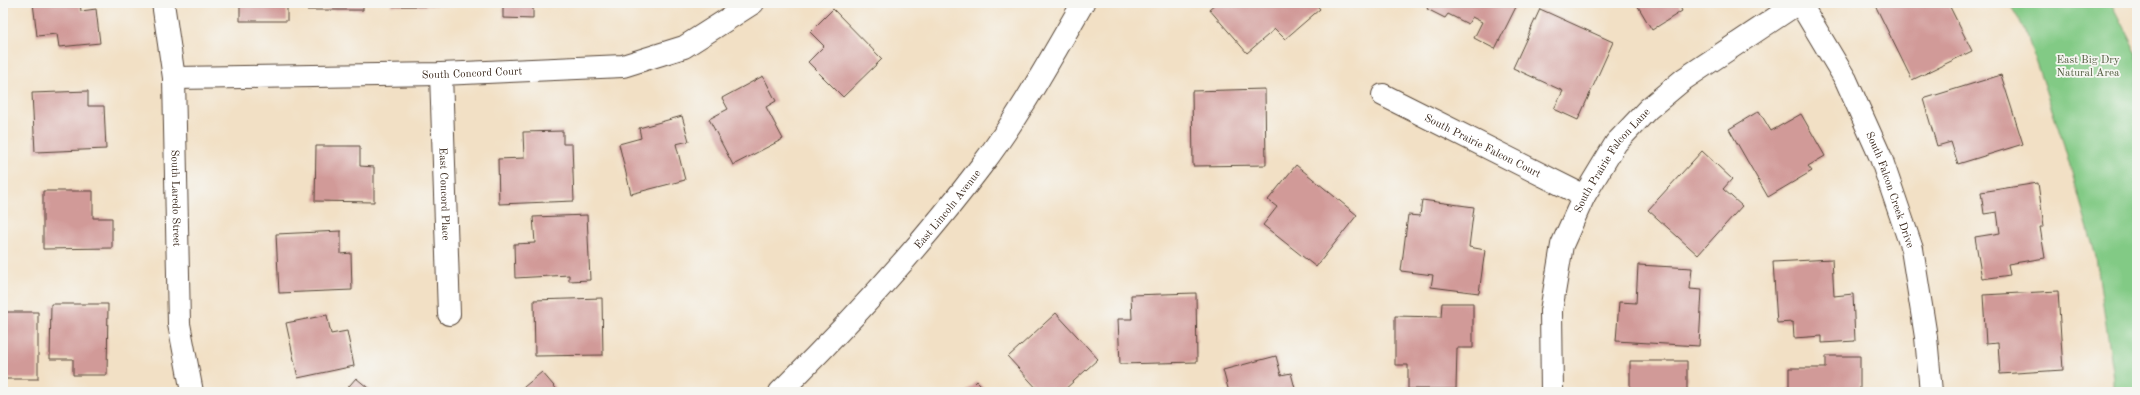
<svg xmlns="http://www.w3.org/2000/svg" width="2140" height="395" viewBox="0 0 2140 395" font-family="'Old Standard TT',serif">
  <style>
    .green { fill: #82ca85; stroke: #5e7a52 }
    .building { fill: #d19a98 }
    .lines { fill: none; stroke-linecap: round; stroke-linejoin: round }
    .minor-casing { stroke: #564537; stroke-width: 24 }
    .major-casing { stroke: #564537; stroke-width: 24 }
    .minor { stroke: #fff; stroke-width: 22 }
    .major { stroke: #fff; stroke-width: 22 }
    .labels { text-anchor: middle; stroke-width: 3.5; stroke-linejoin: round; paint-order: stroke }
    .park-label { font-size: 11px; fill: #505a3d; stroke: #f6f6f2 }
    .street-label { font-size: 11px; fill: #3b2a1e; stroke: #f6f6f2 }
  </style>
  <rect width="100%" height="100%" fill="#f6f6f2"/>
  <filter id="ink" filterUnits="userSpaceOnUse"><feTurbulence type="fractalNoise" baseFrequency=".025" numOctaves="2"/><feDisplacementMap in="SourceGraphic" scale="8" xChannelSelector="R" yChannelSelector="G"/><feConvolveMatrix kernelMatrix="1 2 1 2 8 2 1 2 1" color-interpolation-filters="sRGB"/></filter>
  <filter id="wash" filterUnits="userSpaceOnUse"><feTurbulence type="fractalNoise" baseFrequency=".012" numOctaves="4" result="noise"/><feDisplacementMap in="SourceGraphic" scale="16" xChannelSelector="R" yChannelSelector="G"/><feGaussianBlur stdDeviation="0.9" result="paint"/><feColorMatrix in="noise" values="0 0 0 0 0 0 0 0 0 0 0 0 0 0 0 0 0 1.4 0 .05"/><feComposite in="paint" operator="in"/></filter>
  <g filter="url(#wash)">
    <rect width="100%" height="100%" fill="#f2e0c5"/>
    <path class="green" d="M2009,3H2111L2137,54V392H2114V378L2096,257L2064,145L2025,30Z"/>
    <g id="blocks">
      <path class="building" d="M33,3H80L81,11L96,9L100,43L59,47L57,34L37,36Z
        M240,3H287V21H240Z
        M307,3H363V10H307Z
        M391,3H448V6H391Z
        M503,3H533V19L503,18Z
        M1216,3H1315L1320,9L1285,39L1275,29L1247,53L1209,9Z
        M1430,3H1518L1495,49L1474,38L1482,22L1472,17L1468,24L1448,14L1445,18L1427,9Z
        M1636,3H1678L1682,11L1652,30Z
        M1883,3H1948L1972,51L1912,80L1876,7Z
        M833,9L882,59L843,97L808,62L824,46L810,32Z
        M1540,9L1613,42L1578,120L1554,109L1563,91L1513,68Z
        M2001,75L2023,144L1958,164L1951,142L1937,146L1923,99Z
        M763,76L776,101L766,107L783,139L733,165L709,119L728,109L722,98Z
        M1265,89L1266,165L1193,166L1192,91Z
        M88,91V106H104L106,149L35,152L32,93Z
        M1759,111L1771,131L1801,114L1825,156L1808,166L1812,171L1768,197L1729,129Z
        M682,116L689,141L676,144L685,180L631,194L619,144L641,138L639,128Z
        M563,131V144H572L574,201L499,204L498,159L524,158L523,132Z
        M316,146H360V166L374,167V202L315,201Z
        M1702,151L1732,179L1723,189L1742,206L1698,255L1648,210Z
        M1296,165L1357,215L1316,267L1263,225L1277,207L1268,200Z
        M2038,183L2044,227H2040L2045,258L2008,264L2010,275L1982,279L1975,237L2000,233L1997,212L1984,214L1981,192Z
        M43,191H93V218H112V248L43,249Z
        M1422,200L1474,207L1469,247L1485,250L1479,293L1431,287L1433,275L1401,271L1408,215L1420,216Z
        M587,215L590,280L569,281V275L515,278L514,244L535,243L533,217Z
        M341,231V254L351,253L352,290L279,293L276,234Z
        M1832,259L1834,296L1853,294L1855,341L1822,343V336L1794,338L1793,322L1777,323L1773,262Z
        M1638,265L1692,268L1690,289L1702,290L1699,346L1616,341L1619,302L1636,303Z
        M2058,291L2063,370L2000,374L1998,343L1986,344L1983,295Z
        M1196,293L1197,362L1120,364L1118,319H1132L1131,295Z
        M602,298L603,355L535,356L534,300Z
        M1442,303H1473V348H1457L1456,389H1408V365H1395V316L1441,317Z
        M51,304H108L107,375H73V359H50Z
        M3,312H38V379H3Z
        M1056,313L1098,359L1062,392H1040L1008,357Z
        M327,315L331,334L347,331L354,366L298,378L286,323Z
        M1276,356L1281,375L1291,373L1296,392H1229L1223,370Z
        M1826,356H1860V392H1789V368H1826Z
        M1630,361H1687V392H1630Z
        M542,372L559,392H518Z
        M356,378L373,392H344Z
        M977,381L988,392H966Z"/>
    </g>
  </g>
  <g filter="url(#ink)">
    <use href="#blocks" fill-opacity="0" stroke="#564537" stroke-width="1"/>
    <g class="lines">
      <defs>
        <g id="minor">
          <path id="s1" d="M163,3L174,78L179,324L192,392"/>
          <path id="s2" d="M1800,3L1846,80L1881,158L1912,249L1926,337L1931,392"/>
          <path id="s3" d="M441,74L449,314"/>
          <path id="s4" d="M174,78L441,74L623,66L684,47L753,3"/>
          <path id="s5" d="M1383,95L1584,196"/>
          <path id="s6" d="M1552,392L1551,311L1562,245L1584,196L1616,143L1648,109L1684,79L1798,3"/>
        </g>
        <g id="major">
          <path id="s7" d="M780,392C852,321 921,246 982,165C1020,115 1051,58 1083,3"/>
        </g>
      </defs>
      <use href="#minor" class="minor-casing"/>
      <use href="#major" class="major-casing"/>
      <use href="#minor" class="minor"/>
      <use href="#major" class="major"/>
    </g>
  </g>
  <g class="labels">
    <g class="park-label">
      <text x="2088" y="63">East Big Dry<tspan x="2088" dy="13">Natural Area</tspan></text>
    </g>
    <g class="street-label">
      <text dy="4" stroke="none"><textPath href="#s4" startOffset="298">South Concord Court</textPath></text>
      <text dy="4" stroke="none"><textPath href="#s5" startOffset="112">South Prairie Falcon Court</textPath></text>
      <text dy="4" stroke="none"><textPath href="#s6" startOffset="247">South Prairie Falcon Lane</textPath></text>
      <text dy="4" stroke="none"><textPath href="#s2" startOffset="208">South Falcon Creek Drive</textPath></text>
      <text dy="4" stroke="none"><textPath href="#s3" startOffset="120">East Concord Place</textPath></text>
      <text dy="4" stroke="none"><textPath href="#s1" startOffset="196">South Laredo Street</textPath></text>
      <text dy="4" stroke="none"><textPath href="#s7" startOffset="248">East Lincoln Avenue</textPath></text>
    </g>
  </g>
  <rect width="2140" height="395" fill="none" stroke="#f6f6f2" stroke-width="16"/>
</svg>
